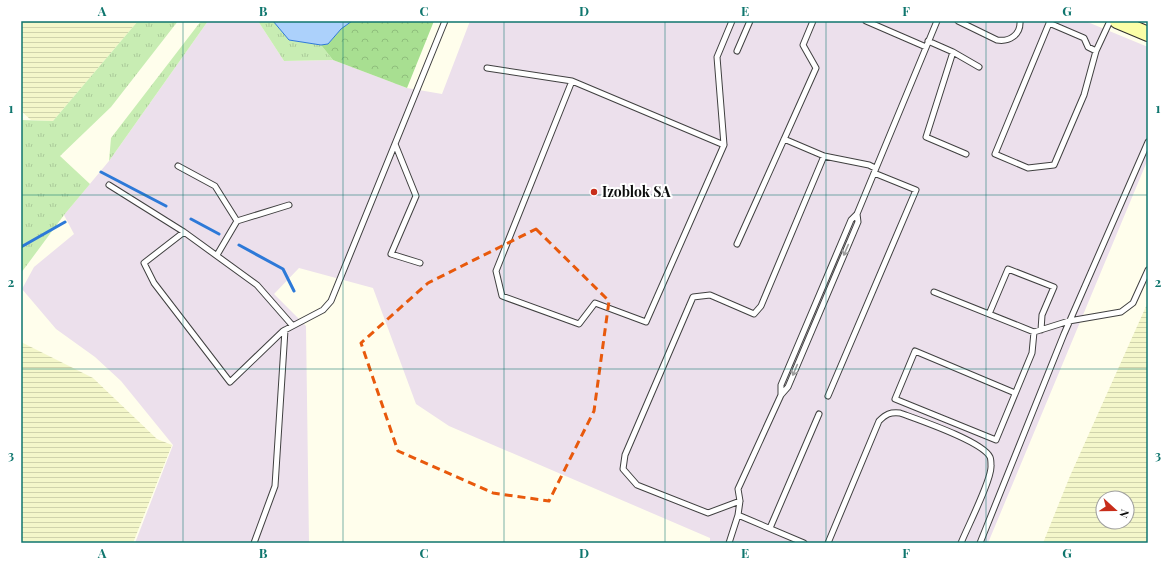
<svg xmlns="http://www.w3.org/2000/svg" width="1169" height="564" viewBox="0 0 1169 564" font-family="'Playfair Display',serif">
  <style>
    .industrial { fill: #ece0ec }
    .farmland { fill: url(#farmland-rules); fill-rule: evenodd }
    .grass { fill: url(#grass-tufts) }
    .forest { fill: url(#forest-crowns) }
    .water { fill: #acd1fb; stroke: #2d79d8 }
    .lines { fill: none; stroke-linecap: round; stroke-linejoin: round }
    .stream { stroke: #2d79d8; stroke-width: 3 }
    .lane-casing { stroke: #404040; stroke-width: 7 }
    .secondary-casing { stroke: #2f2f2f; stroke-width: 16 }
    .lane { stroke: #fff; stroke-width: 5 }
    .secondary { stroke: #fbffa7; stroke-width: 14 }
    .oneway { stroke: #9e9e9e }
    .marked { fill: none; stroke: #e8590c; stroke-width: 3; stroke-dasharray: 8 5; stroke-linejoin: round }
    .grid { fill: none; stroke: #0f766e; stroke-width: 1; stroke-opacity: 0.55 }
    .poi-dot { fill: #c82d1a; stroke: #fff; stroke-width: 1.5 }
    .labels { text-anchor: middle; stroke-width: 4; stroke-linejoin: round; paint-order: stroke }
    .poi-label { font-size: 14px; font-weight: bold; fill: #0d0d0d; stroke: #fff; text-anchor: start }
    .neatline { fill: none; stroke: #0f766e; stroke-width: 1.5 }
    .grid-label { font-size: 13px; text-anchor: middle; font-weight: bold; fill: #0f766e }
  </style>
  <defs>
    <pattern id="farmland-rules" width="6" height="5" patternUnits="userSpaceOnUse"><rect width="6" height="5" fill="#f4f7ca"/><path d="M0 2.5h6" fill="none" stroke="#d0d3ac"/></pattern>
    <pattern id="grass-tufts" width="24" height="20" patternUnits="userSpaceOnUse"><rect width="24" height="20" fill="#c8edb3"/><path d="M3 7l-1-3M5 7V3M7 7l1-3M15 17l-1-3M17 17v-4M19 17l1-3" fill="none" stroke="#abca99"/></pattern>
    <pattern id="forest-crowns" width="20" height="18" patternUnits="userSpaceOnUse"><rect width="20" height="18" fill="#a8df91"/><path d="M2 6a3 3 0 1 1 6 0M12 15a3 3 0 1 1 6 0" fill="none" stroke="#8fbe7c"/></pattern>
  </defs>
  <rect width="100%" height="100%" fill="#fffeec"/>
  <path class="industrial" d="M208,21H258L284,61L333,60L407,88L442,94L470,21H1085L1148,47V159L988,543H710V538L449,426L416,404L373,288L299,268L274,294L306,326L309,543H135L173,445L121,381L95,357L56,329L22,289L34,267L74,234L64,215L109,161Z"/>
  <path class="farmland" d="M21,21H138L53,121L31,120L21,111Z
    M1148,302V543H1043L1070,476ZM1103,498H1127V522H1103Z
    M21,342L93,378L157,439L172,445L133,543H21Z"/>
  <path class="grass" d="M138,21H178L111,107L60,156L90,184L64,215L21,273V120L53,121Z
    M201,21H208L109,161L111,138Z
    M258,21H273L289,40L321,45L333,60L284,61Z"/>
  <path class="forest" d="M352,21H434L407,88L333,60L321,45L328,44L341,29Z"/>
  <path class="water" d="M273,21H352L341,29L328,44L321,45L289,40Z"/>
  <g class="lines">
    <path class="stream" d="M101,172L166,206
      M191,219L219,234
      M239,245L283,269L294,291
      M21,247L65,222"/>
    <defs>
      <path id="lane" d="M866,21L926,47
        M958,21L997,40C1009,42 1021,35 1020,21
        M1050,21L995,154L1028,168L1054,165L1084,95L1096,51L1110,21
        M1049,23L1084,38L1088,47L1096,51
        M928,41L953,52
        M737,51L750,21
        M487,68L572,81L724,145
        M572,81L496,271L502,296L579,324L595,303L646,322L724,145L717,57L732,21
        M784,139L824,156L869,165L875,168
        M395,144L416,196L391,254L420,263
        M966,154L926,137L953,52L979,67
        M178,166L215,186L237,221
        M109,185L184,232L257,285L292,325
        M184,232L144,263L154,283L230,382L283,331L323,310L331,301L445,21
        M737,244L816,68L803,45L813,21
        M217,255L237,221L289,205
        M934,292L1034,332L1069,321L1121,312L1133,303L1148,270
        M989,314L1008,269L1054,287L1042,315L1041,330
        M1015,393L915,351L895,399L996,440L1032,353L1034,332
        M781,395L788,387L858,222L857,214
        M828,396L916,190L874,173
        M740,501L708,513L637,485L623,469L625,455L693,297L710,295L754,314L761,306L824,156
        M770,528L819,414
        M254,543L275,486L285,330
        M729,543L738,515
        M804,543L738,515L740,501L738,489L781,395V385L851,220L857,214L937,21
        M828,543L879,421C886,414 890,412 900,413C919,420 982,441 990,457C991,459 991,464 991,466C992,479 967,528 961,543
        M980,543L1064,334L1148,142"/>
      <path id="secondary" d="M1117,21L1148,34"/>
    </defs>
    <use href="#lane" class="lane-casing"/>
    <use href="#secondary" class="secondary-casing"/>
    <use href="#lane" class="lane"/>
    <use href="#secondary" class="secondary"/>
  </g>
  <defs><path id="oneway-shaft" d="M-6 0H5M1.5-3L5.5 0L1.5 3" fill="none" stroke-width="1.6" stroke-linecap="round" stroke-linejoin="round"/></defs>
  <g class="oneway">
    <use href="#oneway-shaft" transform="translate(846 250) rotate(113)"/>
    <use href="#oneway-shaft" transform="translate(795 370) rotate(113)"/>
  </g>
  <path class="marked" d="M536,229L609,301L594,411L549,501L493,493L398,451L361,343L428,283Z"/>
  <path class="grid" d="M183,21V543M343,21V543M504,21V543M665,21V543M826,21V543M986,21V543M21,195H1148M21,369H1148"/>
  <circle class="poi-dot" cx="594" cy="192" r="4"/>
  <g class="labels">
    <g class="poi-label">
      <text x="602" y="197">Izoblok SA</text>
    </g>
  </g>
  <rect width="1169" height="564" fill="none" stroke="#ffffff" stroke-width="44"/>
  <g transform="translate(1115 510) rotate(111)"><circle r="19" fill="#ffffff" stroke="#9e9e9e"/>
  <path d="M0-3L7 15L0 10L-7 15Z" fill="#c82d1a"/>
  <text y="-6" font-size="11" font-weight="bold" text-anchor="middle" fill="#0d0d0d">N</text>
  </g>
  <rect x="22" y="22" width="1125" height="520" class="neatline"/>
  <g class="grid-label">
    <text x="102" y="16">A</text>
    <text x="263" y="16">B</text>
    <text x="424" y="16">C</text>
    <text x="584" y="16">D</text>
    <text x="745" y="16">E</text>
    <text x="906" y="16">F</text>
    <text x="1067" y="16">G</text>
    <text x="11" y="113">1</text>
    <text x="1158" y="113">1</text>
    <text x="11" y="287">2</text>
    <text x="1158" y="287">2</text>
    <text x="11" y="460">3</text>
    <text x="1158" y="460">3</text>
    <text x="102" y="558">A</text>
    <text x="263" y="558">B</text>
    <text x="424" y="558">C</text>
    <text x="584" y="558">D</text>
    <text x="745" y="558">E</text>
    <text x="906" y="558">F</text>
    <text x="1067" y="558">G</text>
  </g>
</svg>
